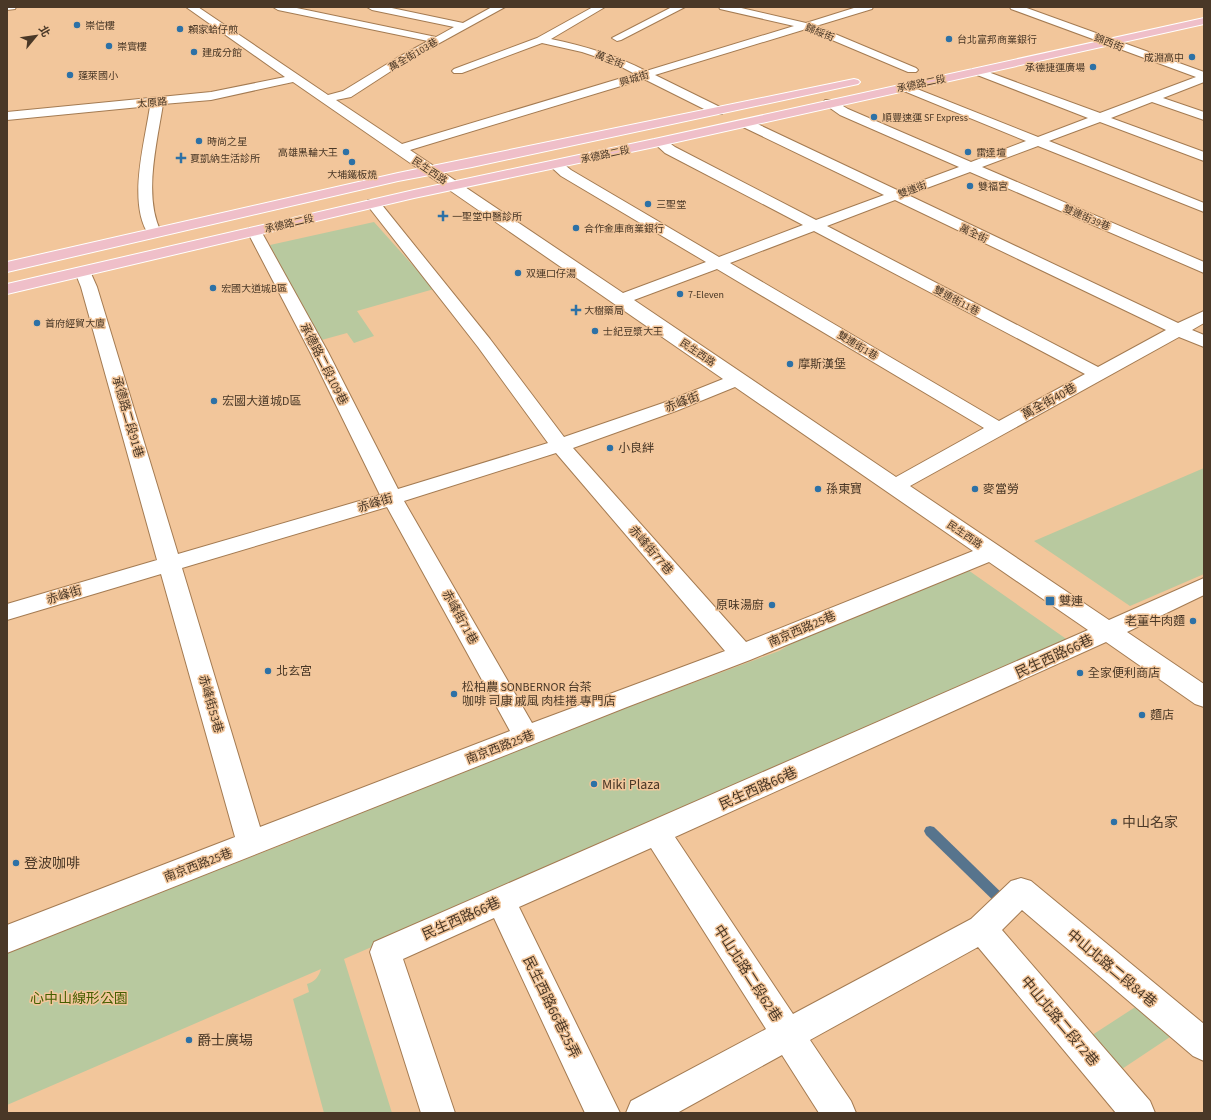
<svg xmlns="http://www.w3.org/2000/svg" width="1211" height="1120" viewBox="0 0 1211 1120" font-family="'Source Sans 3','Noto Sans TC',sans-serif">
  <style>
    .green { fill: #b8c99f }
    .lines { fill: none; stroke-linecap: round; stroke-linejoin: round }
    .stream { fill: #57748d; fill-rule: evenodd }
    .minor-casing { stroke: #a47b52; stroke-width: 2 }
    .major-casing { stroke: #fff; stroke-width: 2 }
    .minor { fill: #fff; fill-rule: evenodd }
    .major { fill: #efbfc9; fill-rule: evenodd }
    .poi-dot { fill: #2d71a6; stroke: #f2c69b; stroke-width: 1.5 }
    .labels { text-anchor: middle; stroke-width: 3; stroke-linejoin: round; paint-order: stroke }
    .far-poi-label { font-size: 10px; fill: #4a3827; stroke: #f2c69b; text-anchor: start }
    .far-street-label { font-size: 10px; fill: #4a3827; stroke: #f2c69b }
    .street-label { font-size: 12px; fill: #4a3827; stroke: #f2c69b }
    .poi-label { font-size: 12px; fill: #4a3827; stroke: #f2c69b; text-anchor: start }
    .near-street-label { font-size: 14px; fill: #4a3827; stroke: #f2c69b }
    .near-poi-label { font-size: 14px; fill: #4a3827; stroke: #f2c69b; text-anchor: start }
    .near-park-label { font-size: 14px; fill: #455f00; stroke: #f2c69b }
  </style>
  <rect width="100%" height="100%" fill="#f2c69b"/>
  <path class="green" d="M374,222L434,289L357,311L374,336L354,343L347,333L318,341L270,245Z
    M1204,468V574L1130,606L1034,541Z
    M968,570L1072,643L344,959L392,1113H324L293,999L309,992L307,984C315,982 319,976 321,969L7,1105V952L305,836L367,804L779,651L815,630Z
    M1143,1002L1176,1033L1113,1075L1083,1041Z"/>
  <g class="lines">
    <path class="stream" d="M930,826L934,827L1009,900L1011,904L1009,908L1005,910L1001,908L926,835L924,831L926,827Z"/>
    <defs>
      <path id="minor" d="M7,7H16L15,9L7,10Z
        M186,7H198L328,95L343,91L397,58L428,41L278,10L273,7H292L436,37L454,27L372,10L367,7H387L463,23L492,7H505L405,62L351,97L336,100L402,144L635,74L612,62L582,52L542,43L462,73H454L452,71L454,69L537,38L593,7H605L551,39C585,46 615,55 646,71L794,26L720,9L719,7H737L806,23L857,7H873L872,9L816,26L916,68L918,70L916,72H908L806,29L655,75L722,108L724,111L722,114H714L644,79L410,150L623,293L706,262L561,176L549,165L551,162H561L571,170L719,257L803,225L665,153L653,142L654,139H664L675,147L816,220L884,195L741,126L739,123L741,120H749L897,190L959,167L840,115L823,103L825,100H833L848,109L971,162L1026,141L899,89L897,87L899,85H907L1038,137L1088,118L972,73L970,71L972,69H980L1100,113L1196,77L1011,9L1010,7H1024L1204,72V82L1163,98L1204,112V120L1152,102L1111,118L1204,152V161L1100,122L1049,141L1204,203V212L1038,146L982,167L1204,262V273L970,172L908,195L1178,323L1204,311V323L1192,330L1204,335V347L1179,337L910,486L1109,620L1204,578V595L1127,632L1204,684V707L1195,704L1106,642L675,837L793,1014L971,919L1011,881L1021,878L1031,881L1204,1024V1061L1193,1056L1022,910L1002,930L1150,1101L1155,1113H1116L978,947L810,1040L851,1101L856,1113H819L782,1055L677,1113H626L631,1101L766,1029L651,848L519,907L620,1113H585L494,918L403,959L455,1113H421L370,952L374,942L1088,630L989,562L750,660L627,707L7,953V925L235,837L161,574L7,620V604L157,560L81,287L75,272L77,269H89L97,287L178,554L380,495L310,352L247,231L249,228H259L261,231L328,352L398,489L548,443L478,347L368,206L366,203L368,200H378L490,339L564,437L663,403L723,379L293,82L211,100L163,104C157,143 143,196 161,232L159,235H149C127,203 145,142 150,106L7,120V112L211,92L285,77ZM895,200L1166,330L1098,367L827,226ZM814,231L1085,374L999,421L730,263ZM717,269L984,428L896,477L634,300ZM735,387L973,551L746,642L573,448L676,411ZM556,453L725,651L532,723L404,501ZM387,507L510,731L260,827L182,568Z
        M672,7H685L621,40L617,41L612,38Z"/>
      <path id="major" d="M1204,18V24L659,146L414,198L7,294V284L414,190L659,138Z
        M854,79L858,80L860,82L858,84L472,167L398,181L7,272V262L398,173Z"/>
    </defs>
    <use href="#minor" class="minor-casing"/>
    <use href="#major" class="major-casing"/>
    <use href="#minor" class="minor"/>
    <use href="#major" class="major"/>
  </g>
  <g class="poi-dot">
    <circle cx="77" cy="25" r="4"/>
    <circle cx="180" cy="29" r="4"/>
    <circle cx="949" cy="39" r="4"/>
    <circle cx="109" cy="46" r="4"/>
    <circle cx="194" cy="52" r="4"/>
    <circle cx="1192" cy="57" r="4"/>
    <circle cx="1093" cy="67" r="4"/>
    <circle cx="70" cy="75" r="4"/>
    <circle cx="874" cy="117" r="4"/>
    <circle cx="199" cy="141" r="4"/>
    <circle cx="346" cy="152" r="4"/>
    <circle cx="968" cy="152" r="4"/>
    <path d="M179 152h4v4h4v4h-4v4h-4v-4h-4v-4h4z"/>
    <circle cx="352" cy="162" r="4"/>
    <circle cx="970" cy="186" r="4"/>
    <circle cx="648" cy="204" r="4"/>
    <path d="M441 210h4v4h4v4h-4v4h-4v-4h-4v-4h4z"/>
    <circle cx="576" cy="228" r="4"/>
    <circle cx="518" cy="273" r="4"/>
    <circle cx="213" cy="288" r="4"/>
    <circle cx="680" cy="294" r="4"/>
    <path d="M574 304h4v4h4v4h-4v4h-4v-4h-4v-4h4z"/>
    <circle cx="37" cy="323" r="4"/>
    <circle cx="595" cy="331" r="4"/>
    <circle cx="790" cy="364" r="4"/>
    <circle cx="214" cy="401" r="4"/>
    <circle cx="610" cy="448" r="4"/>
    <circle cx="818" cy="489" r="4"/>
    <circle cx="975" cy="489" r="4"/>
    <rect x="1045" y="596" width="10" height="10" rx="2"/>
    <circle cx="772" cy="605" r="4"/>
    <circle cx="1193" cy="621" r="4"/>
    <circle cx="268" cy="671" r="4"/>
    <circle cx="1080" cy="673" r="4"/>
    <circle cx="454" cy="694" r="4"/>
    <circle cx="1142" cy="715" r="4"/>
    <circle cx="594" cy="784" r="4"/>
    <circle cx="1114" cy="822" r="4"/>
    <circle cx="16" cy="863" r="4"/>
    <circle cx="189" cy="1040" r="4"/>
  </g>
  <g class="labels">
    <g class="far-poi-label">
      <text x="85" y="29">崇信樓</text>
      <text x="188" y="33">賴家蛤仔煎</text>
      <text x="957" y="43">台北富邦商業銀行</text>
      <text x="117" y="50">崇實樓</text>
      <text x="202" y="56">建成分館</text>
      <text x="1184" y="61" text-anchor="end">成淵高中</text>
      <text x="1085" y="71" text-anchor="end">承德捷運廣場</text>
      <text x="78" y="79">蓬萊國小</text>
      <text x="882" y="121">順豐速運 SF Express</text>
      <text x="207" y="145">時尚之星</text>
      <text x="338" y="156" text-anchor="end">高雄黑輪大王</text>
      <text x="976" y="156">雷達壇</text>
      <text x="190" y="162">夏凱納生活診所</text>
      <text x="352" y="178" text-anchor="middle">大埔鐵板燒</text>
      <text x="978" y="190">雙福宮</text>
      <text x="656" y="208">三聖堂</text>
      <text x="452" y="220">一聖堂中醫診所</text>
      <text x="584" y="232">合作金庫商業銀行</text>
      <text x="526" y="277">双連口仔湯</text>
      <text x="221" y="292">宏國大道城B區</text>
      <text x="688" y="298">7-Eleven</text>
      <text x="584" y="314">大樹藥局</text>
      <text x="45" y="327">首府經貿大廈</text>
      <text x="603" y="335">士紀豆漿大王</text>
    </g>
    <g class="far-street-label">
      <text transform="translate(820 32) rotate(22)" y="4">歸綏街</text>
      <text transform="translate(1109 42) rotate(22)" y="4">錦西街</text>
      <text transform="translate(413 54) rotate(-30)" y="4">萬全街103巷</text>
      <text transform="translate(610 59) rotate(21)" y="4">萬全街</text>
      <text transform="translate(634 78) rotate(-17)" y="4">興城街</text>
      <text transform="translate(921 83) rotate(-12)" y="4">承德路二段</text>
      <text transform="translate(152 102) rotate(-6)" y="4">太原路</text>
      <text transform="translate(605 154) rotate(-12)" y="4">承德路二段</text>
      <text transform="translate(430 170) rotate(34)" y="4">民生西路</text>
      <text transform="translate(912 189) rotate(-21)" y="4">雙連街</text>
      <text transform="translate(1087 217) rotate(23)" y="4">雙連街39巷</text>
      <text transform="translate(289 223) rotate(-13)" y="4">承德路二段</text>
      <text transform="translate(974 233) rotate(25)" y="4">萬全街</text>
      <text transform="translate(957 300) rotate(28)" y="4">雙連街11巷</text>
      <text transform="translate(858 345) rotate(31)" y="4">雙連街1巷</text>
      <text transform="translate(698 352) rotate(34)" y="4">民生西路</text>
      <text transform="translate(965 534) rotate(34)" y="4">民生西路</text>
    </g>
    <g class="street-label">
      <text transform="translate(324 364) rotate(63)" y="4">承德路二段109巷</text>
      <text transform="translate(1049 401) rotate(-29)" y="4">萬全街40巷</text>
      <text transform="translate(682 402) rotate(-20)" y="4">赤峰街</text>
      <text transform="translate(128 417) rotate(74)" y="4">承德路二段91巷</text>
      <text transform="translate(375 503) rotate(-17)" y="4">赤峰街</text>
      <text transform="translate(651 550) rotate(49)" y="4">赤峰街77巷</text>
      <text transform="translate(64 595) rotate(-17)" y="4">赤峰街</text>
      <text transform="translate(460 617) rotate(61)" y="4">赤峰街71巷</text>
      <text transform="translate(802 629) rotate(-23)" y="4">南京西路25巷</text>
      <text transform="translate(211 704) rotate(74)" y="4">赤峰街53巷</text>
      <text transform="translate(500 747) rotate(-21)" y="4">南京西路25巷</text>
      <text transform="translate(198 865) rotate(-21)" y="4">南京西路25巷</text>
    </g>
    <g class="poi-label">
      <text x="798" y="368">摩斯漢堡</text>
      <text x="222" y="405">宏國大道城D區</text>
      <text x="618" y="452">小良絆</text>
      <text x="826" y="493">孫東寶</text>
      <text x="983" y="493">麥當勞</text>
      <text x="1059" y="605">雙連</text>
      <text x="764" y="609" text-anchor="end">原味湯廚</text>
      <text x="1185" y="625" text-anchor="end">老董牛肉麵</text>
      <text x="276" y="675">北玄宮</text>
      <text x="1088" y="677">全家便利商店</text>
      <text x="462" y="691">松柏農 SONBERNOR 台茶<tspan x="462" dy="14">咖啡 司康 戚風 肉桂捲 專門店</tspan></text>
      <text x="1150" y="719">麵店</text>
    </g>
    <g class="near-street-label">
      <text transform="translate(1054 656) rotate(-25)" y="5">民生西路66巷</text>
      <text transform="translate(758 788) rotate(-24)" y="5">民生西路66巷</text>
      <text transform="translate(461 918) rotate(-24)" y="5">民生西路66巷</text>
      <text transform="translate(1112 968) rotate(40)" y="5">中山北路二段84巷</text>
      <text transform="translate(748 973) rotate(57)" y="5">中山北路二段62巷</text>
      <text transform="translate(552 1007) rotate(64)" y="5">民生西路66巷25弄</text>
      <text transform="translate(1060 1021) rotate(50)" y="5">中山北路二段72巷</text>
    </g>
    <g class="near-poi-label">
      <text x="602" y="789">Miki Plaza</text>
      <text x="1122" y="827">中山名家</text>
      <text x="24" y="868">登波咖啡</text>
      <text x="197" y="1045">爵士廣場</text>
    </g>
    <g class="near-park-label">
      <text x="79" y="1003">心中山線形公園</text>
    </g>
  </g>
  <rect width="1211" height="1120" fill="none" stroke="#4a3827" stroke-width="16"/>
  <g transform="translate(36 36) rotate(61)" stroke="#f2c69b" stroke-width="3" paint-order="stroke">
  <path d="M0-3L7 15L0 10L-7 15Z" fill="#4a3827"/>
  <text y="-6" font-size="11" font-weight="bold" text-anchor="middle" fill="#4a3827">北</text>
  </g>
</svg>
